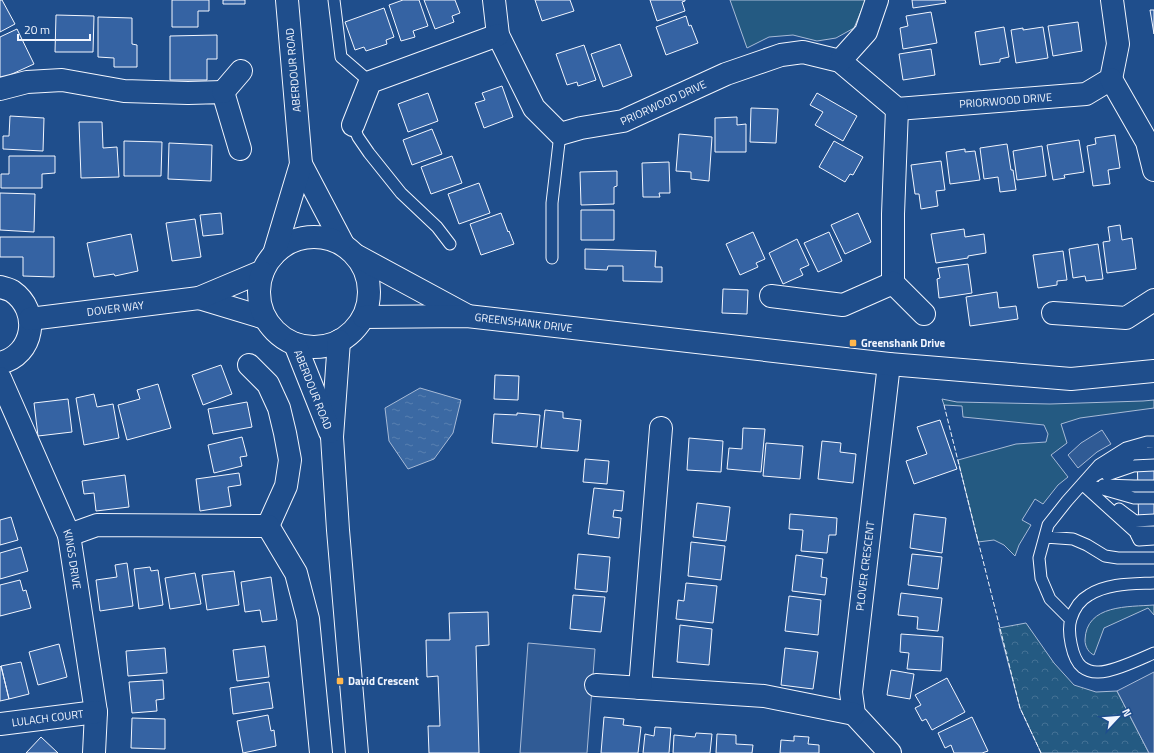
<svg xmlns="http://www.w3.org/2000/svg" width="1154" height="753" viewBox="0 0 1154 753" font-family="'Titillium Web',sans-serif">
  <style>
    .grass { fill: #245a82; stroke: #a8bbd7 }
    .forest { fill: url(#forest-crowns); stroke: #a8bbd7 }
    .parking { fill: #305b95; stroke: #a8bbd7 }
    .water { fill: url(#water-ripples); stroke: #a8bbd7 }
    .building { fill: #3563a3; stroke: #f2f6ff }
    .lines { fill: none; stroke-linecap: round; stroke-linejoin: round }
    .lane-casing { stroke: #f2f6ff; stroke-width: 13 }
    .street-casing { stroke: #f2f6ff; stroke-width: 24 }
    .secondary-casing { stroke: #f2f6ff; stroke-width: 24 }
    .lane { stroke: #1f4e8c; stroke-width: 11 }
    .street { stroke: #1f4e8c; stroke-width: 22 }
    .secondary { stroke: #1f4e8c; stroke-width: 22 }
    .fence { stroke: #f2f6ff; stroke-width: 1; stroke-dasharray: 5 2; stroke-linecap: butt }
    .poi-dot { fill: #ffb74d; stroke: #1f4e8c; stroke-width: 1.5 }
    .labels { text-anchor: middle; stroke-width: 3; stroke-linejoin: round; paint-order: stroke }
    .street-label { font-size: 11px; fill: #f2f6ff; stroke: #1f4e8c }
    .poi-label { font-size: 11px; font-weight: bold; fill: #f2f6ff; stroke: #1f4e8c; text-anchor: start }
  </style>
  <defs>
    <pattern id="forest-crowns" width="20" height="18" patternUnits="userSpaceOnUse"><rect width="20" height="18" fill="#245a82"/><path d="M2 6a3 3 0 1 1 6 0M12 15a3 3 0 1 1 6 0" fill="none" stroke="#447295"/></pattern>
    <pattern id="water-ripples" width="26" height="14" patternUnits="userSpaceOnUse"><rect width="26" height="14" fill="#3b69a3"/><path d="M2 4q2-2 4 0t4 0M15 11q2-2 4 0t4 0" fill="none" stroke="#587fb1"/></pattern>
  </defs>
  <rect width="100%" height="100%" fill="#1f4e8c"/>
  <path class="grass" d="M730,0H865V2L854,28L836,38L817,41L793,35L769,37L747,48Z
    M942,399L957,402L1050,404L1143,401L1154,400V408L1080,418L1061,424L1067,443L1051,455L1068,477L1058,485L1043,504L1035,499L1022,520L1031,525L1019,545L1015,556L1004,545L994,540L978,542L958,460L1016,444L1046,442L1048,434L1044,425L963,417L962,406L944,405Z
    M1154,605V615L1148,608L1104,628L1094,655C1089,653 1085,647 1085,640C1086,604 1129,607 1154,605Z"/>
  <path class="forest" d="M1026,623L1054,663L1074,685L1096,692L1117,691L1149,753H1041L1020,708L999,628Z"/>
  <path class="parking" d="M1102,430L1111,444L1097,452L1078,468L1068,455L1081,443Z
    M528,643L595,649L587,753H520Z
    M1154,672V753H1149L1117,691Z"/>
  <path class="water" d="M420,388L461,400L453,433L434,459L408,469L389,441L385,408Z"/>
  <path class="building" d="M0,0H2L15,24L0,32Z
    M172,0H209V11H198V27H172Z
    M223,0H245V4H223Z
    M403,0H419L428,26L413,31L415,37L401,41L389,5Z
    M424,0H455L460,13L452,16L454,22L435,29Z
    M535,0H570L574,11L542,21Z
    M650,0H685V1L682,2L685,11L657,21Z
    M912,0H945L946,3L913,8Z
    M384,8L394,37L386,40L387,44L366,51L364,47L355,50L345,22Z
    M1150,10H1154V34Z
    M931,12L937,43L903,49L900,28L908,26L906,16Z
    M56,15L94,16L93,52H55Z
    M686,16L689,26L691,25L698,43L666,55L656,27Z
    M98,17L132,18V44L137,45V67H114V58L98,57Z
    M1078,22L1082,51L1053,56L1048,26Z
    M1004,27L1009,57L1000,59V62L980,65L975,32Z
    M1043,27L1048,58L1016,63L1011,30L1023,28V30Z
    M17,29L34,64L1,79L0,76V37Z
    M217,35V59H207V80H170V36Z
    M620,44L632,76L603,87L591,54Z
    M584,45L596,80L578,86L577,82L567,85L556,54Z
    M931,49L935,75L903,80L899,54Z
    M502,86L513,117L484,128L475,103L485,100L482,93Z
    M428,93L438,121L408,132L398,104Z
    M817,93L857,116L843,141L815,125L823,112L810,105Z
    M751,108L778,109L776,143L750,142Z
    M10,116L44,118L43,151L3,149V136H9Z
    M737,117V125L746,124V152H715V118Z
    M79,122H102L103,148L117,147L119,177L81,178Z
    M432,129L442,154L412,165L403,140Z
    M679,134L712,137L709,181L691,179V172L676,171Z
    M1115,135L1120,168L1108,170L1110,184L1093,186L1087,146L1096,144L1095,138Z
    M1079,140L1084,172L1064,175L1065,178L1053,180L1047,145Z
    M124,141L162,142L161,176H124Z
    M834,141L863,157L853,175L850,174L845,182L819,167Z
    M169,143L212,145L211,181L168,179Z
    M1007,144L1011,170H1013L1016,190L1000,192L998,177L984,179L980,148Z
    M1042,146L1046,176L1017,180L1013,151Z
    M965,149V152L975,151L980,180L950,184L946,152Z
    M9,156H55V173L42,174V188H1V174H9Z
    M452,156L462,183L431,194L421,167Z
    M941,161L945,190L936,191L938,206L921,209L919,194H915L911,165Z
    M669,162L670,193H659L660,197H643L642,163Z
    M617,171V186L614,187V204L581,205L580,172Z
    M479,183L490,213L459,224L448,194Z
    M0,193L35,194L34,232L0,230Z
    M581,210H614V240H581Z
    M221,213L223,234L203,236L200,215Z
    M501,213L508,232L509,231L514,244L481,255L470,224Z
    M858,213L871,242L845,254L831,225Z
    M195,219L201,257L172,261L166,223Z
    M1120,225L1122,240L1132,238L1136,269L1107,273L1103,242L1110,241L1108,227Z
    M964,229L965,237L984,234L986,253L968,256V258L936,263L931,234Z
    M753,232L765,259L756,263L758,267L740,275L726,244Z
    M829,232L842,261L818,272L804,243Z
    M131,234L138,271L115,276L114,274L94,277L87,243Z
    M0,237H54V277L23,276V257H0Z
    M797,239L809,265L800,269L803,275L783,284L769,253Z
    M1098,244L1103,279L1086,281L1085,276L1073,278L1069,249Z
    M585,249L656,251L655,267H662V282L623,281V266H608L607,270L585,269Z
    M1063,251L1067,280L1057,281V285L1038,288L1033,255Z
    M968,264L972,293L939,298L937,279L940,278L938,268Z
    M723,289L748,290L747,314L722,313Z
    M997,292L999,308L1016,306L1018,319L970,326L966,297Z
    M221,365L232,394L203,405L192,375Z
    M495,375L519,376L518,400L494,399Z
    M158,384L171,428L127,440L118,405L140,399L137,390Z
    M94,394L97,407L113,404L119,438L84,445L76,398Z
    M68,399L72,432L38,436L34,403Z
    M247,402L252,427L213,434L208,409Z
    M545,410L563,412V418L581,420L578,451L541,448Z
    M517,413L540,415L537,447L492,443L494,414L517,415Z
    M940,420L957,469L914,484L906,461L927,454L917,427Z
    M743,428L765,429L761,472L727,469L729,448L742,449Z
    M242,437L247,456L240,457L242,466L214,473L208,445Z
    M689,438L723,441L721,472L687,470Z
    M822,441L841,443L840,452L856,454L853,483L818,479Z
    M766,443L803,446L800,479L763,476Z
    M1154,450V535H1139L1137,451Z
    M585,459L609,461L607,484L583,482Z
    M239,473L241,485L228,487L231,506L200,511L196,479Z
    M125,475L129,507L96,511L94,493L84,494L82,481Z
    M594,488L624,491L622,511L614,510L613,517L621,518L619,538L588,534Z
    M697,503L730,507L726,541L693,537Z
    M790,514L837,518L836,535H829L827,553L801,551L803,530L789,529Z
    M914,514L946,518L942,553L910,548Z
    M11,517L18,540L0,545V520Z
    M691,542L725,546L721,580L688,576Z
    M21,547L28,571L0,579V553Z
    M578,554L610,557L607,592L575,589Z
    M912,554L942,557L938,589L908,585Z
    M796,555L823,559L821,577L827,578L825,595L792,591Z
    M127,563L133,606L100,611L96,580L117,577L115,565Z
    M150,567L151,571L158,570L163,605L139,609L134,569Z
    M234,571L239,605L207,610L202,575Z
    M195,573L201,604L170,609L165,578Z
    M271,577L277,620L262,622L260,610L245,612L241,582Z
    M20,580L23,591L26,590L31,608L0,616V585Z
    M686,583L717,586L713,623L676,619L678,600L684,601Z
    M901,593L942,598L938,631L917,629L918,617L898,615Z
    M573,595L605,597L601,632L570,629Z
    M789,596L821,600L818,635L785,631Z
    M488,612L489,645L476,646L479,753H429L428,726H440L438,676L427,677L426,640H450L449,613Z
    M680,625L712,629L709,665L677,662Z
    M901,634L943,637L941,671L907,669L909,653L900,652Z
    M59,644L67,677L38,685L29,652Z
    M265,646L269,677L237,681L233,650Z
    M165,648L167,673L128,676L126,651Z
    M785,648L818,652L813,689L781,685Z
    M21,662L29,694L9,699L1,666Z
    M1,666L9,699L0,701V667Z
    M891,670L914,674L910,699L887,695Z
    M947,678L965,712L932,730L926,719L922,721L915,708L921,705L915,695Z
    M163,680L164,699L156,700L157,711L132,713L129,682Z
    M269,682L273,708L233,714L230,688Z
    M268,715L271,731L274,730L276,746L243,753L237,721Z
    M604,717L624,719L623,725L641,727L638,753H601Z
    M972,717L988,751L982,753H954L951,745L945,748L938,733Z
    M132,718L165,719V749L131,748Z
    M655,727L671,728L669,753H643L645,734L654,736Z
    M696,733L712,734L710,753H673L674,735L695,737Z
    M717,734L736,735V744L753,745L752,753H716Z
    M794,736L809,737L808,744L819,745V753H780L781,740L794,741Z
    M41,737L58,753H26Z"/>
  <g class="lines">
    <defs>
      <path id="lane" d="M334,0L341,57L370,82
        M353,125L358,137L369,153L401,193L437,227L450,244
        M552,258V203L560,134
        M1107,475L1133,466L1154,465
        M1091,478L1133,454L1154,453
        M1082,484L1135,532H1154
        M1085,484L1134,498H1154
        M1103,485L1134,486H1154
        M1119,509L1135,521L1154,520
        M1135,532L1139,540L1154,539
        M1045,537L1073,539L1087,545L1105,556L1118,558H1154
        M1154,583C1132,584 1108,583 1089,595C1080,600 1074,609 1071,619C1067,631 1072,659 1082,667C1086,670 1092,672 1097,672C1111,673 1140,659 1154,653
        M1070,619L1050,599L1041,578L1039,558L1048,525L1067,501L1099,465L1126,448L1147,442H1154"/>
      <g id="street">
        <path id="s1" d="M494,0L498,35L534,108L560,134L581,128L623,121L726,74L781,55L803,52L840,61L897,109L1086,94L1111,79L1118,44L1112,0"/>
        <path d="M840,61L866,32L877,0"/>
        <path d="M1111,79L1147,142L1154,170"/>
        <path d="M0,89L27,82L62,80L124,91L188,93L223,92L240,149"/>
        <path d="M223,92L241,71"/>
        <path d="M353,125L370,82L498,35"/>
        <path d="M893,283V214L897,109"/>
        <path d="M0,287C4,288 8,289 12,291C41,311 34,355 0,363"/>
        <path d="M771,296L843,305L893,283L924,314"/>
        <path d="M199,298L265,318"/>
        <path d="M1053,313L1126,318L1154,300"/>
        <path id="s2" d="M30,319L199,298L263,271"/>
        <path d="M889,364L851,692L854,714L890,753"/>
        <path d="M249,365L268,384L279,408L285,433L290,460L286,486L268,526"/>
        <path id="s3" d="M0,378L69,535L96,712L94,753"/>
        <path d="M69,535L97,525L268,526L296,573L308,619L321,753"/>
        <path d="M596,685L764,696L854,714"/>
        <path d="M640,688L661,428"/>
        <path id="s4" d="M0,724L96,712"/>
      </g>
      <g id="secondary">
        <path d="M301,164L343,244"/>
        <circle cx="314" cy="292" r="55"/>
        <path d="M274,254L301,164L287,0"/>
        <path d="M357,256L466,315"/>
        <path id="s5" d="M364,317L467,316L889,364L1071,379L1154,371"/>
        <path d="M339,341L332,437L338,530L357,753"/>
        <path id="s6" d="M295,344L330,432"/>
      </g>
    </defs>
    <use href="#lane" class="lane-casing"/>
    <use href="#street" class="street-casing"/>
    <use href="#secondary" class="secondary-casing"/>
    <use href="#lane" class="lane"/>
    <use href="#street" class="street"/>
    <use href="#secondary" class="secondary"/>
    <path class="fence" d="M944,405L1020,708L1041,753"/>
  </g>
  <g class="poi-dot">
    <rect x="849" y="339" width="8" height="8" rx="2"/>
    <rect x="336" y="677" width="8" height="8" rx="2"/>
  </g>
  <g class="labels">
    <g class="street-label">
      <text transform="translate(293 70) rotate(-95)" y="4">ABERDOUR ROAD</text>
      <text dy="4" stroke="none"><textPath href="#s1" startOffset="633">PRIORWOOD DRIVE</textPath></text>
      <text dy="4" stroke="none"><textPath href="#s1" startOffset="262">PRIORWOOD DRIVE</textPath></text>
      <text dy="4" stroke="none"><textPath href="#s2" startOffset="86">DOVER WAY</textPath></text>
      <text dy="4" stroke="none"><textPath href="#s5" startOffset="160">GREENSHANK DRIVE</textPath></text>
      <text dy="4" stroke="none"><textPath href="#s6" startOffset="49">ABERDOUR ROAD</textPath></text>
      <text dy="4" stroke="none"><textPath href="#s3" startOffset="196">KINGS DRIVE</textPath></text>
      <text transform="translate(865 566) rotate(-83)" y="4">PLOVER CRESCENT</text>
      <text dy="4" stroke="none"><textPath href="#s4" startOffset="48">LULACH COURT</textPath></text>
    </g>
    <g class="poi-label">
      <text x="861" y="347">Greenshank Drive</text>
      <text x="348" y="685">David Crescent</text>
    </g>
  </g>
  <g transform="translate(1118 717) rotate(64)" stroke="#1f4e8c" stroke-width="3" paint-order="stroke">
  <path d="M0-3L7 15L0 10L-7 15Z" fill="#f2f6ff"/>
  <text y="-6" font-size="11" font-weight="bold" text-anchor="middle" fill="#f2f6ff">N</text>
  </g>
  <path d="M18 34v6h72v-6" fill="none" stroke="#f2f6ff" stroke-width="2"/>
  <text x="24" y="34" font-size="12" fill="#f2f6ff" stroke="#1f4e8c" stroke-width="3" paint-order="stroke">20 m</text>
</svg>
